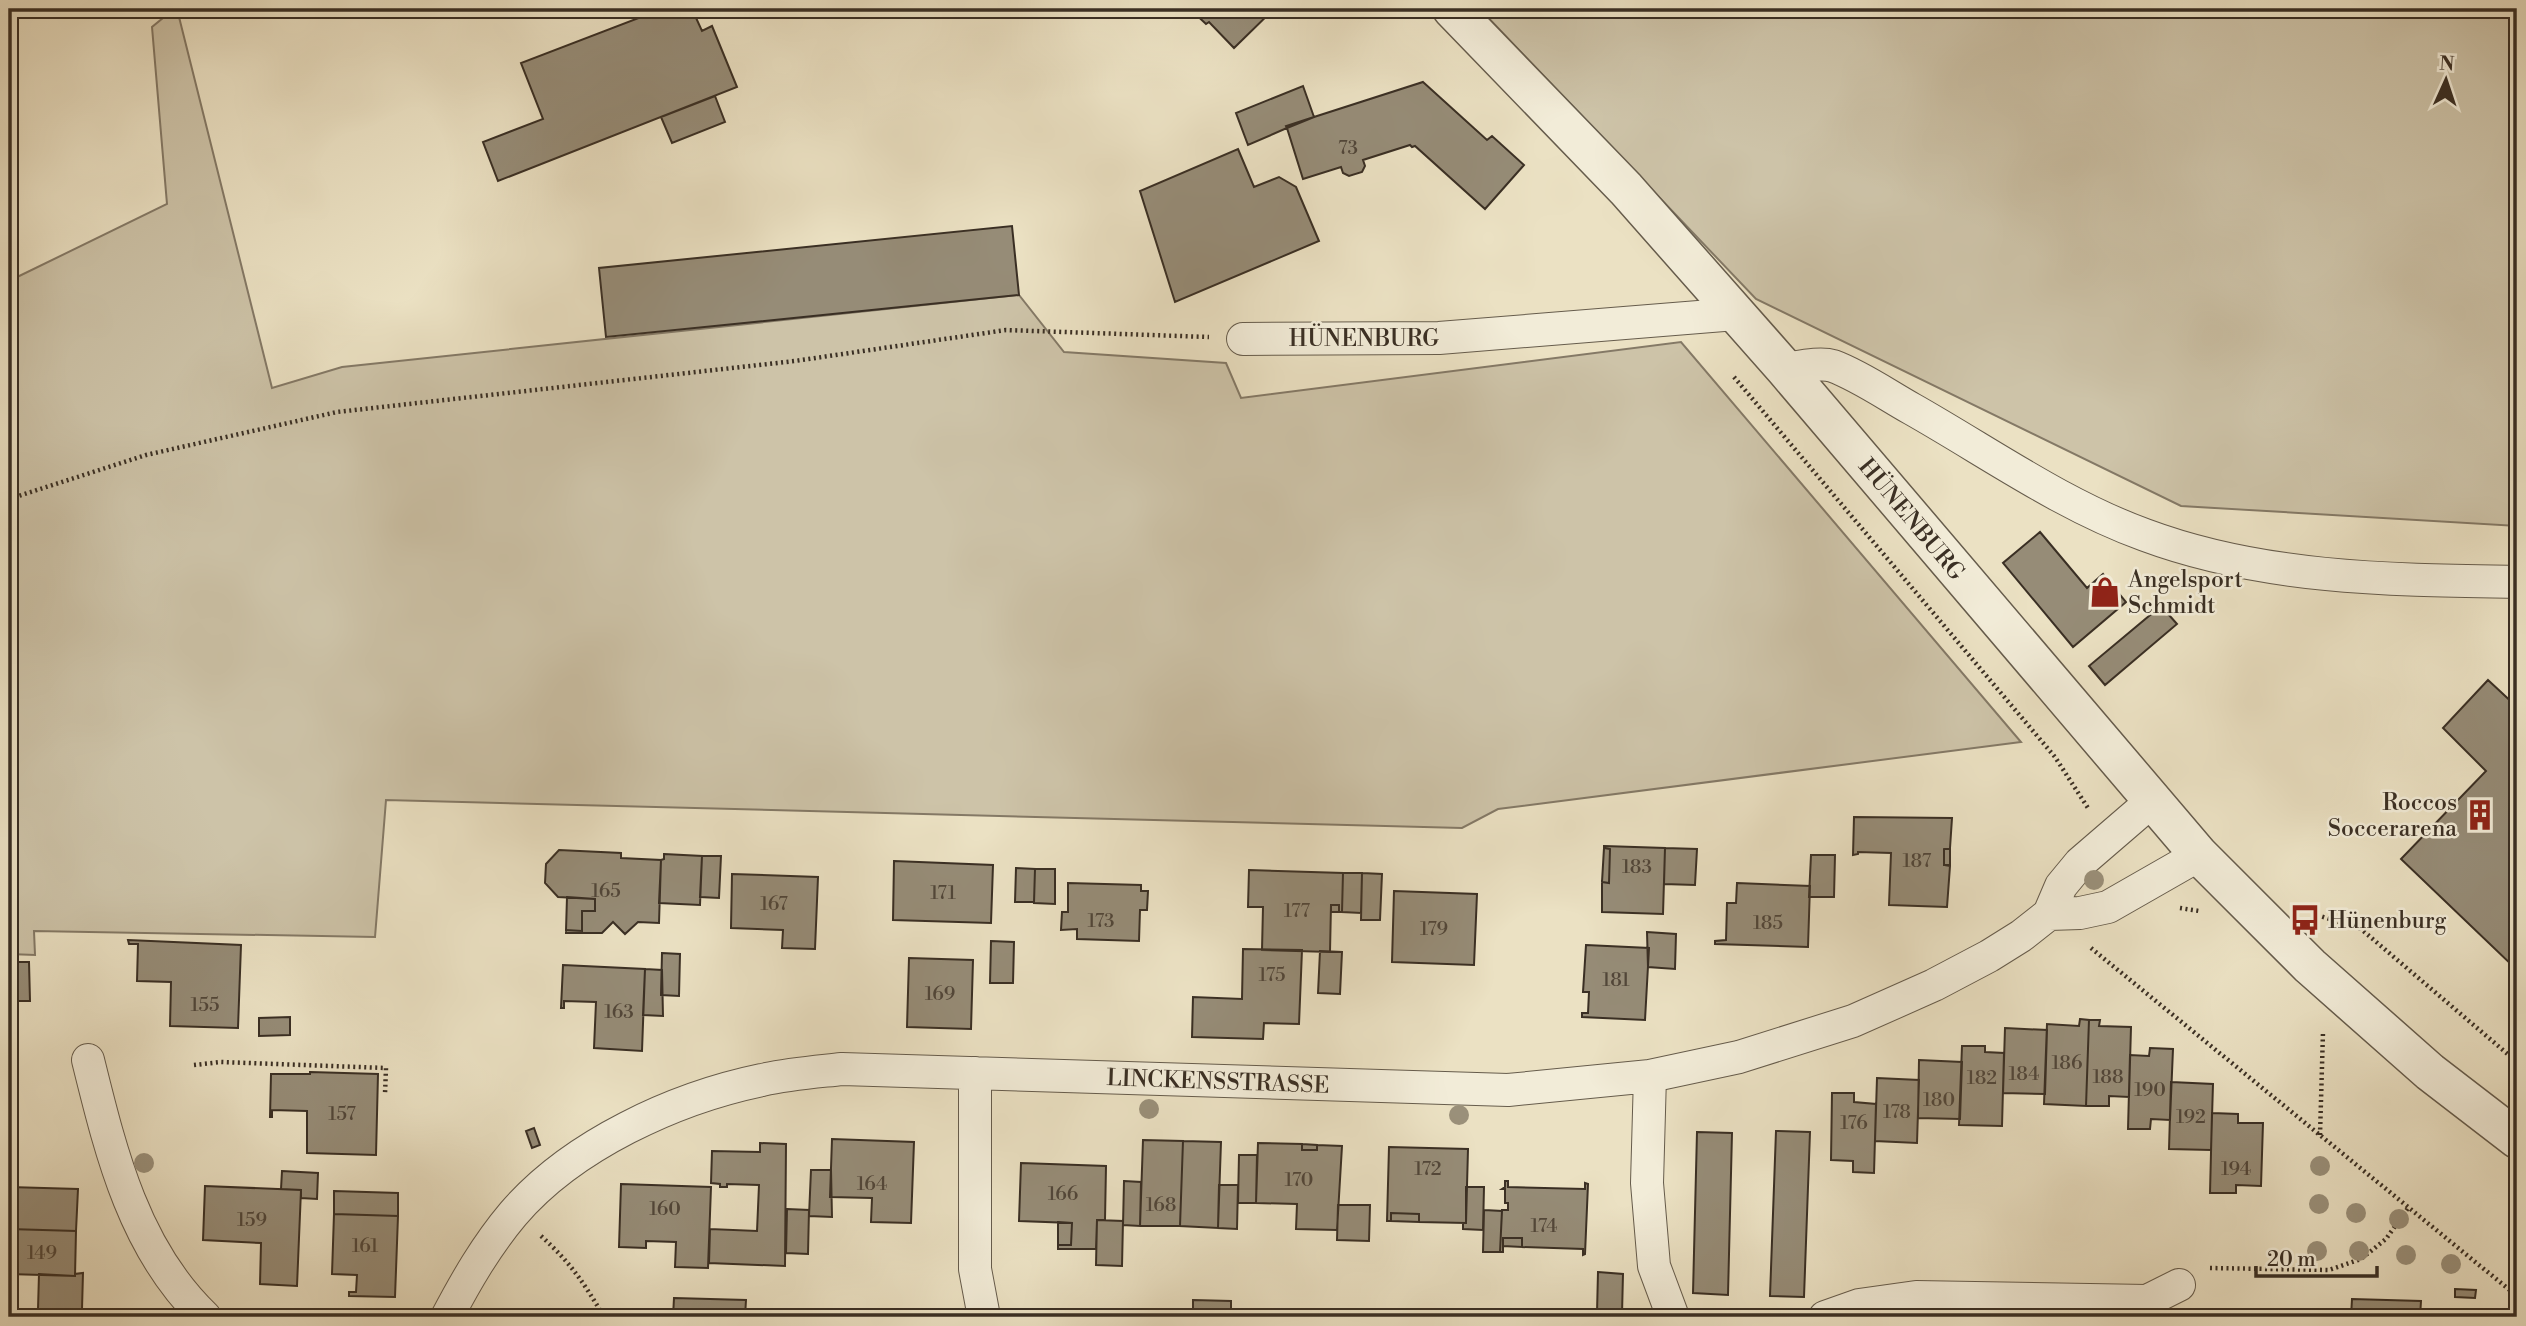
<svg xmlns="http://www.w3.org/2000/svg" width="2526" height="1326" viewBox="0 0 2526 1326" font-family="'Libre Bodoni',serif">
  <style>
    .green { fill: #cdc3a8; stroke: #847966; stroke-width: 2 }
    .building { fill: #968c77; stroke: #3a2f24; stroke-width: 2 }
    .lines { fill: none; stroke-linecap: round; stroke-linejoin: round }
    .minor-casing { stroke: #665c4c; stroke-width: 34 }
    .tertiary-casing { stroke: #665c4c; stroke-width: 41 }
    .path { stroke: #3a2f24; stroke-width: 4.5; stroke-dasharray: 2 3.5; stroke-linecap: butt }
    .minor { stroke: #f2ecd8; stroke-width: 32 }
    .tertiary { stroke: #f2ecd8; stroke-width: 38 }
    .tree { fill: #9a907a }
    .labels { text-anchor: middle; stroke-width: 5; stroke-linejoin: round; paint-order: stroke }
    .number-label { font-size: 19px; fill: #514639 }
    .street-label { font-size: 23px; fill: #3a2f24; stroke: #f2ecd8 }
    .poi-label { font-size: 23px; fill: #3a2f24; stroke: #f2ecd8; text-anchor: start }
  </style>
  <rect width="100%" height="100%" fill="#ebe1c3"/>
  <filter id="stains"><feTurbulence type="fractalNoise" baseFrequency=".00286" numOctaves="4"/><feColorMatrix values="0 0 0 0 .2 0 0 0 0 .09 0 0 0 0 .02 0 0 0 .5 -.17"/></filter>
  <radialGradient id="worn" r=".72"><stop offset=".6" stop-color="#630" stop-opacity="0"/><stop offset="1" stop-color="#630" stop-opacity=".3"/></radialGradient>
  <path class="green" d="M174,9H177L272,388L342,367L1019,295L1064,352L1226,363L1241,398L1681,342L2021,742L1498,809L1462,828L386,800L375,937L34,931L35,955L9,954V281L167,204L152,27Z
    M1480,9H2517V526L2181,506L1756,299Z"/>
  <path class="building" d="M656,9H692L702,31L712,26L737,87L498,181L483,142L543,119L521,63L657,11Z
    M1190,9H1274L1234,48L1209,22L1206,24Z
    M1423,82L1487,140L1492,136L1524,165L1485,209L1415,146L1412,147L1410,145L1363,160L1365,166L1362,172L1349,176L1343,173L1341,167L1303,179L1287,128L1314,117Z
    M1303,86L1314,117L1286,126L1287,128L1248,145L1236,113Z
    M715,96L725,122L672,143L661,117Z
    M1238,149L1254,187L1279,177L1296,187L1319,241L1175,302L1140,191Z
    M1012,226L1019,295L606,337L599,268Z
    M2040,532L2087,588L2103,574L2126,602L2073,647L2003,563Z
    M2161,606L2177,624L2105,685L2089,666Z
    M2488,680L2517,707V970L2401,859L2486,771L2443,728Z
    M1854,817L1952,818L1950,848L1944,849V865L1950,866L1947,907L1889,905L1891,853L1858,852V854L1853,855Z
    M1604,846L1665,848L1663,914L1602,912V882L1609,883L1610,849L1604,848Z
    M1604,848L1610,849L1609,883L1602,882Z
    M1665,848L1697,849L1695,885L1664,884Z
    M1950,848V865H1944V849Z
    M559,850L621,853V858L661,860L659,923L638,922L625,934L613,922L602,933H566V930L582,931V911H595V899L558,897L545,883L546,864Z
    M664,854L702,856L700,905L659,903L661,860L664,859Z
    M1811,855H1835L1834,897H1809Z
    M702,856H721L719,898L700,897Z
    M894,861L993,865L991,923L893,920Z
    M1016,868L1035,869L1034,902H1015Z
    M1035,869H1055V904L1034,903Z
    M1249,870L1343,873L1342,912H1339V905H1331L1330,952L1262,950L1263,907H1248Z
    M1343,873H1362L1361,913L1342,912Z
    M1362,873L1382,874L1380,920H1361Z
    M732,874L818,877L815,949L782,948L783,930L731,928Z
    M1068,883L1141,885V891H1148L1147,910H1140L1139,941L1077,939V929L1061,930L1062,912H1068Z
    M1737,883L1810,886L1808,947L1715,944V941L1726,940L1727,903H1736Z
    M1394,891L1477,894L1474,965L1392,962Z
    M567,897L595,899V911H582V931L566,930Z
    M1331,905H1339V912H1331Z
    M1647,932L1676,934L1675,969L1648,967Z
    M128,940L241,945L238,1028L170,1026L171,982L137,981L138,944H129Z
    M991,941L1014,942L1013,983H990Z
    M1586,945L1649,948L1645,1020L1582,1017V1013H1588L1589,992H1583Z
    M1243,949L1302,950L1299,1024L1264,1023L1263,1039L1192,1037L1193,997L1242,999Z
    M1320,951L1342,952L1340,994L1318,993Z
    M662,953L680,954L679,996L661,995Z
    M909,958L973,960L971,1029L907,1027Z
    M9,962H29L30,1001H9Z
    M563,965L645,969L642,1051L594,1048L596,1002L564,1001V1008H561Z
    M645,969L662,970L663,1016L643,1015Z
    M290,1017V1035L259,1036V1018Z
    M2080,1019L2089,1020L2086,1106L2044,1104L2047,1024L2079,1026Z
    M2089,1020H2100L2099,1026L2131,1027L2129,1097L2109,1096V1106H2086Z
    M2005,1028L2047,1030L2045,1094L2003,1093Z
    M1962,1046H1985V1052L2004,1053L2002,1126L1959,1125Z
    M2150,1048L2173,1049L2170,1120L2151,1119L2150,1129H2128L2130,1055L2149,1056Z
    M1919,1060L1962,1062L1960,1119L1918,1118Z
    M310,1072L378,1074L376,1155L307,1153V1111L272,1110V1117H270L271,1074H310Z
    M1877,1078L1919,1080L1917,1143L1875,1141Z
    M2171,1082L2213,1084L2211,1150L2169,1149Z
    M1832,1093H1854V1102L1876,1104L1874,1173L1853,1172V1161L1831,1160Z
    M2212,1113L2238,1114V1123H2263L2261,1186L2236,1185V1193H2210Z
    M534,1128L540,1145L532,1148L526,1131Z
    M1776,1131L1810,1132L1804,1297L1770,1296Z
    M1697,1132L1732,1133L1728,1295L1693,1293Z
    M832,1139L914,1142L911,1223L871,1222L872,1198L830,1197Z
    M1143,1140L1183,1141L1180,1226H1140Z
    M1183,1141L1221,1142L1218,1228L1180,1226Z
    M760,1143L786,1144L785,1266L709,1263L710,1229L757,1231L759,1185L727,1184V1187H720V1184L711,1183L712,1151L760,1152Z
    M1258,1143L1302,1144V1150H1317V1145L1342,1146L1337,1230L1296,1229L1297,1204L1256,1203Z
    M1302,1144L1317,1145V1150H1302Z
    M1389,1147L1468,1149L1466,1223L1419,1222V1214L1391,1213V1221H1387Z
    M1239,1155H1257L1256,1203H1238Z
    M1021,1163L1106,1166L1105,1220H1097L1096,1249H1058V1245H1071L1072,1223L1019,1221Z
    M811,1170H831L832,1217L809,1216Z
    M282,1171L318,1173L317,1199L301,1198V1190L281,1189Z
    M1124,1181L1141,1182L1140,1226L1123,1225Z
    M1505,1181H1508V1187L1585,1189V1183L1588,1184L1585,1254L1583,1255V1249L1522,1247V1238H1503V1252H1500L1502,1210H1508V1203H1505V1189H1502L1505,1187Z
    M621,1184L711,1187L708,1268L675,1267L676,1242L646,1241V1248L619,1247Z
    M1219,1185H1238L1237,1229L1218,1228Z
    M205,1186L301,1190L297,1286L260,1284L261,1243L203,1240Z
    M9,1187L78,1189L76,1231L9,1229Z
    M1466,1187H1484L1483,1230L1463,1229V1223H1466Z
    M334,1191L398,1193V1216L334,1214Z
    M1338,1205H1370L1369,1241L1337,1240Z
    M787,1209L809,1210L808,1254L786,1253Z
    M1484,1210L1502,1211L1500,1252H1483Z
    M1391,1213L1419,1214V1222L1391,1221Z
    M334,1214L398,1216L395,1297L349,1296V1292H356L357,1275L332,1274Z
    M1097,1220L1123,1221L1122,1266L1096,1265Z
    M1058,1222L1072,1223L1071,1245H1058Z
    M9,1229L76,1231L75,1276L9,1274Z
    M1503,1238H1522V1247L1503,1246Z
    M1598,1272L1623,1274L1622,1314L1597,1313Z
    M83,1273L82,1309H38L39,1274L75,1276V1274Z
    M2455,1289L2476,1290L2475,1298L2455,1297Z
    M674,1298L746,1300L745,1317H673Z
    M2352,1299L2421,1301L2420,1317H2351Z
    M1193,1300L1231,1301V1317H1193Z
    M72,1309L117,1311V1317H72Z"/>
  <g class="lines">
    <defs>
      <path id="minor" d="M1243,339L1439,338L1736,314
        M1785,369C1799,367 1820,362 1833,366C1860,376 1887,395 1912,409C1988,452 2062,505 2145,535C2263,579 2393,580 2517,582
        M2049,914L2080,913L2108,907L2199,855
        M88,1060C111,1153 134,1249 205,1317
        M975,1073V1269L984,1317
        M1650,1076L1647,1183L1654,1266L1673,1317
        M447,1317C466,1281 486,1246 513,1214C572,1145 675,1098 762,1080C788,1074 815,1072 842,1069L1508,1090L1650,1076L1739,1057L1853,1021L1934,985L1989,956L2021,936L2049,914L2061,886L2080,863L2152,801
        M1825,1317L1859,1305L1916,1297L2147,1301L2179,1285"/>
      <path id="tertiary" d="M1452,9L1626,189L1785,369L2199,855L2310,966L2430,1072L2517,1139"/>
    </defs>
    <use href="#minor" class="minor-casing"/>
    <use href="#tertiary" class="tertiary-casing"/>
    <path class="path" d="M1734,377L2055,757L2088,808
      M9,499L146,455L337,412L795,361L1006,330L1209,337
      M2180,908L2199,911
      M2317,915L2361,929L2517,1062
      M2091,948L2517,1296
      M194,1065L221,1062L386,1068L385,1094
      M2320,1135L2323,1032
      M541,1236C571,1263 584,1283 604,1317
      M2210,1268L2329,1270L2361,1259L2386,1239L2408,1208"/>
    <use href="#minor" class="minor"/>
    <use href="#tertiary" class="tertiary"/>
  </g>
  <g class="tree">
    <circle cx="2094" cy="880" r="10"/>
    <circle cx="1149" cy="1109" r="10"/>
    <circle cx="1459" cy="1115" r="10"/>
    <circle cx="144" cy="1163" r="10"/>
    <circle cx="2320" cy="1166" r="10"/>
    <circle cx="2319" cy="1204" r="10"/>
    <circle cx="2356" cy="1213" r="10"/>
    <circle cx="2399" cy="1219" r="10"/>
    <circle cx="2317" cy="1251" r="10"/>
    <circle cx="2359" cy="1251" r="10"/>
    <circle cx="2406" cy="1255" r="10"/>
    <circle cx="2451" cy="1264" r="10"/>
  </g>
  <defs>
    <symbol id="shop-bare" viewBox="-9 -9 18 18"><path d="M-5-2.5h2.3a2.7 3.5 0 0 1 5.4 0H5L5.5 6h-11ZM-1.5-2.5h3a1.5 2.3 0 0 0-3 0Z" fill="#8f2418" stroke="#f2ecd8" stroke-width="2.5" paint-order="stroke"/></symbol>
    <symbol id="building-bare" viewBox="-9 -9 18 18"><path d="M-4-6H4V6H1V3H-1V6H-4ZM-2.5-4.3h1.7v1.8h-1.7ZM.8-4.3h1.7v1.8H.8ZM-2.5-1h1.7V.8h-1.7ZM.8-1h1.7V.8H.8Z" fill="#8f2418" stroke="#f2ecd8" stroke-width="2.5" paint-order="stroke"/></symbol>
    <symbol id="bus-bare" viewBox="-9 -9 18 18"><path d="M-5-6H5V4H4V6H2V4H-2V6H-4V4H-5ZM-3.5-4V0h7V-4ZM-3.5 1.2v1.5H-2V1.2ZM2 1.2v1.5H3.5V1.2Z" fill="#8f2418" stroke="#f2ecd8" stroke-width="2.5" paint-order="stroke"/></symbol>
  </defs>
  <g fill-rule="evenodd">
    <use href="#shop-bare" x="2083" y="570" width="44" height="44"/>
    <use href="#building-bare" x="2458" y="793" width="44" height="44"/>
    <use href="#bus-bare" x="2283" y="898" width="44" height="44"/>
  </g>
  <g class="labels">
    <g class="number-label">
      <text x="1348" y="154">73</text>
      <text x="1917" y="867">187</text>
      <text x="1637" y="873">183</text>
      <text x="606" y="897">165</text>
      <text x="943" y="899">171</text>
      <text x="774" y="910">167</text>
      <text x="1297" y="917">177</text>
      <text x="1101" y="927">173</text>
      <text x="1768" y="929">185</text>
      <text x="1434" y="935">179</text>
      <text x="1272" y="981">175</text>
      <text x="1616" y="986">181</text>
      <text x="940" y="1000">169</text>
      <text x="205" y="1011">155</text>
      <text x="619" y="1018">163</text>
      <text x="2067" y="1069">186</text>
      <text x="2024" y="1080">184</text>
      <text x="2108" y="1083">188</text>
      <text x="1982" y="1084">182</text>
      <text x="2150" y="1096">190</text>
      <text x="1939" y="1106">180</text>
      <text x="1897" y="1118">178</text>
      <text x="342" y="1120">157</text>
      <text x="2191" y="1123">192</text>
      <text x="1854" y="1129">176</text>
      <text x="1428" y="1175">172</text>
      <text x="2236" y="1175">194</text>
      <text x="1299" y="1186">170</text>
      <text x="872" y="1190">164</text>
      <text x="1063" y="1200">166</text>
      <text x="1161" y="1211">168</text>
      <text x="665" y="1215">160</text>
      <text x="252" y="1226">159</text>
      <text x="1544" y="1232">174</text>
      <text x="365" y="1252">161</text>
      <text x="42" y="1259">149</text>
    </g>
    <g class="street-label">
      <text x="1364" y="346">HÜNENBURG</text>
      <text transform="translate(1912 519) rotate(50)" y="8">HÜNENBURG</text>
      <text transform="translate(1218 1081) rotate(2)" y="8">LINCKENSSTRASSE</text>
    </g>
    <g class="poi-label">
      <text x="2128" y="587">Angelsport<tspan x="2128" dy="26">Schmidt</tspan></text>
      <text x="2457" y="810" text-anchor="end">Roccos<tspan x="2457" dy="26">Soccerarena</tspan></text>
      <text x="2328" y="928">Hünenburg</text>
    </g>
  </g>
  <rect width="2526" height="1326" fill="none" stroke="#ebe1c3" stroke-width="35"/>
  <rect x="10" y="10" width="2505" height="1305" fill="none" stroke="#3a2f24" stroke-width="3.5"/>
  <rect x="18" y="18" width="2491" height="1291" fill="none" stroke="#3a2f24" stroke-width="2"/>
  <g transform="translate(2446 80) rotate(3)" stroke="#f2ecd8" stroke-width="5" paint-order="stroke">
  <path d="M0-5L12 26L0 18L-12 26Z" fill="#3a2f24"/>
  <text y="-10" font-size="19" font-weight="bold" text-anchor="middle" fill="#3a2f24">N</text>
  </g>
  <path d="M2256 1266v10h121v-10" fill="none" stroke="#3a2f24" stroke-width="3.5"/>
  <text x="2267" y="1266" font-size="21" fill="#3a2f24" stroke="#f2ecd8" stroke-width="5" paint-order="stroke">20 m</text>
  <rect width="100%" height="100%" filter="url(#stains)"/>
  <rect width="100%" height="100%" fill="url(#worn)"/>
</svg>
